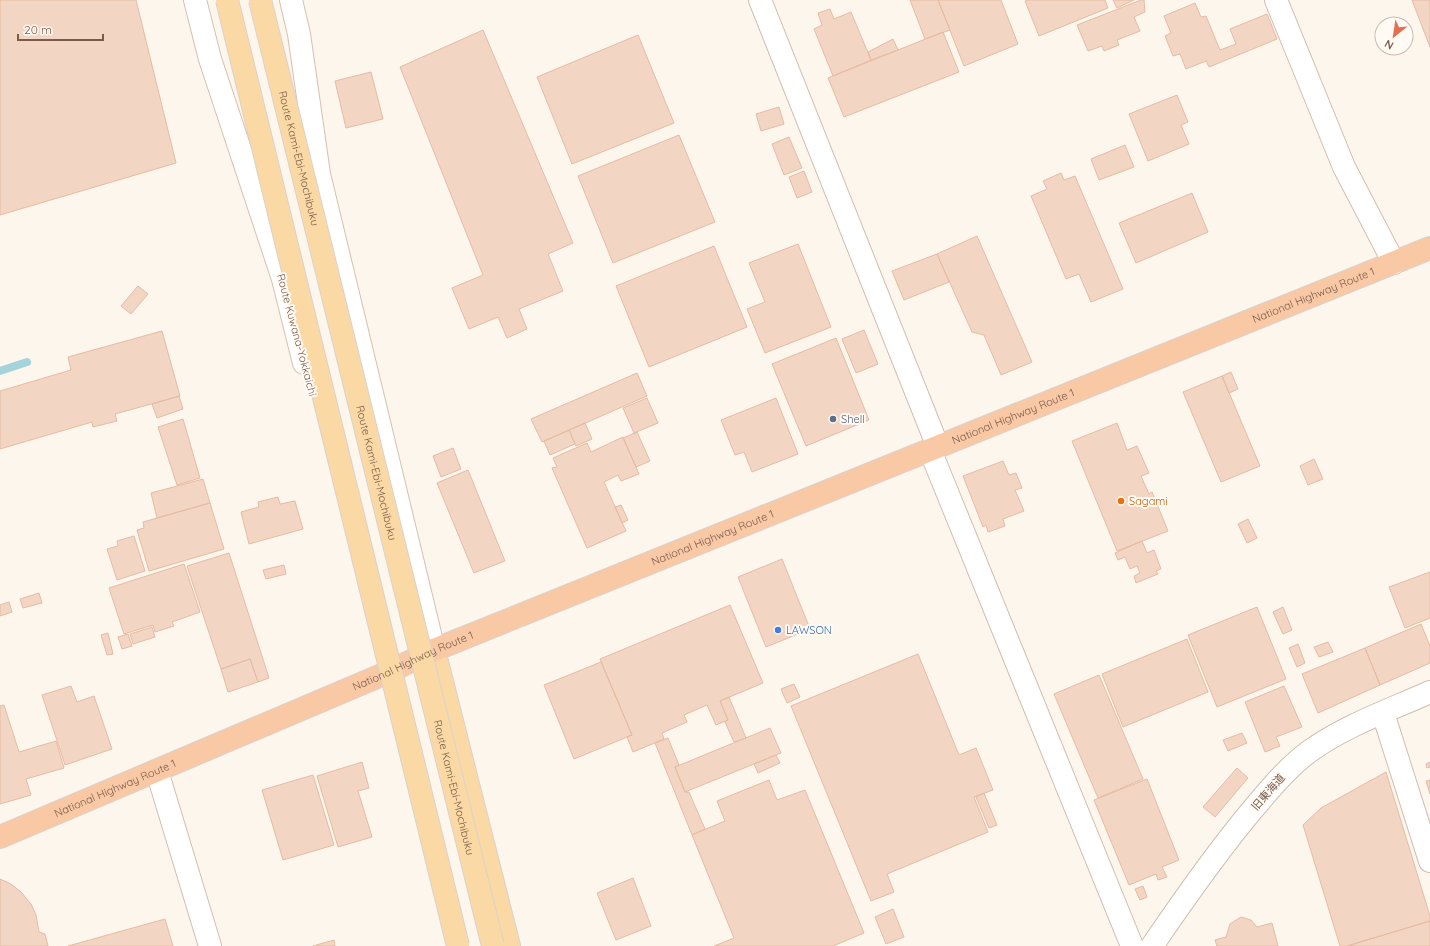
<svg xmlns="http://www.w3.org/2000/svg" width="1430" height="946" viewBox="0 0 1430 946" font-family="Quicksand,'Noto Sans JP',sans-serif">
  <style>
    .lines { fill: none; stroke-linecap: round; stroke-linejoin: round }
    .stream { stroke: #a5d3da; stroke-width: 8 }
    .building { fill: #f3d5c3; stroke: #e6bba3 }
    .minor-casing { stroke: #d1beb0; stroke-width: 24 }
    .secondary-casing { stroke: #d6c0b0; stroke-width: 24 }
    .primary-casing { stroke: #dad1cd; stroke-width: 24 }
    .trunk-casing { stroke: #dad1cd; stroke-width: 24 }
    .minor { stroke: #fff; stroke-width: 22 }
    .secondary { stroke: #fff; stroke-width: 22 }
    .primary { stroke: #fbd9a5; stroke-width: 22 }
    .trunk { stroke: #f9c8a4; stroke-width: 22 }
    .primary-bridge-casing { stroke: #dad1cd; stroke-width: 24; stroke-linecap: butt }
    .primary-bridge { stroke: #fbd9a5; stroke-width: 22 }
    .service-dot { fill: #5c6f8a; stroke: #fffaf3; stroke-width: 1.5 }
    .food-dot { fill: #e8710a; stroke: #fffaf3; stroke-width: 1.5 }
    .shop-dot { fill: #3f7fe0; stroke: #fffaf3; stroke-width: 1.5 }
    .labels { text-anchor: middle; stroke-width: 4; stroke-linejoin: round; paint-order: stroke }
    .street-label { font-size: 11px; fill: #7a5c4d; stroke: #fffaf3 }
    .service-label { font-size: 11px; fill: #4e5e75; stroke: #fffaf3; text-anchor: start }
    .food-label { font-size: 11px; fill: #c56008; stroke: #fffaf3; text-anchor: start }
    .shop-label { font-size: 11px; fill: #366cbe; stroke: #fffaf3; text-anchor: start }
  </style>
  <rect width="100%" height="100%" fill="#fdf6ec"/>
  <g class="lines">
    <path class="stream" d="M0,371L27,362"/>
  </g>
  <path class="building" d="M0,0H136L176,163L0,215Z
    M910,0H938L950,30L925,39Z
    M938,0H1001L1018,44L964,66Z
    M1028,0H1105L1108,8L1039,36L1025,1Z
    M1113,0H1134L1117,8Z
    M1141,0H1144L1145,12L1134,17L1140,31L1117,40L1119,45L1104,51L1102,46L1088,51L1077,25Z
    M1412,0H1430V47Z
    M1195,3L1201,17L1206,16L1220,50L1236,44L1230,29L1267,14L1277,39L1209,67L1206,61L1186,69L1180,54L1173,56L1165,36L1171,33L1164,16Z
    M830,9L834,19L851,12L871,60L833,76L814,29L822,25L818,13Z
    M483,30L573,243L548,254L563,291L519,309L527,329L507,338L498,317L469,329L452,288L483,275L400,67Z
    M943,32L959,72L844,117L828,78Z
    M638,35L674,123L572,164L537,77Z
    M893,39L898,50L871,60L868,52Z
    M371,72L383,119L346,128L335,81Z
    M1177,95L1188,122L1181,125L1189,144L1148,161L1129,114Z
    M779,107L784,124L761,131L756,114Z
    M679,135L715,222L613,263L578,176Z
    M789,137L802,168L784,175L772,144Z
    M1125,145L1134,167L1099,180L1091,159Z
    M804,171L812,192L797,198L789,177Z
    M1061,173L1064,180L1075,176L1123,289L1091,302L1079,274L1066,279L1031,196L1047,189L1043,181Z
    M1192,193L1208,232L1136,263L1119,223Z
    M977,236L1032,362L1001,375L984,335L972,332L937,254Z
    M798,244L831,327L765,353L747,309L765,302L749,263Z
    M714,246L747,327L649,367L616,286Z
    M937,254L949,282L904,300L892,271Z
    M138,286L148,294L131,314L121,306Z
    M864,330L878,364L856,373L842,339Z
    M162,331L180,396L115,414L117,421L93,427L92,422L0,449V391L71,370L68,357Z
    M836,338L869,420L806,446L772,364Z
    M1231,372L1238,389L1229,393L1222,376Z
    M637,373L647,396L542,442L531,419Z
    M1222,376L1260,466L1221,482L1183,392Z
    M179,396L183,409L157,418L152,404Z
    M647,398L658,423L634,433L623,408Z
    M776,398L798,454L752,472L744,452L735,455L721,420Z
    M183,419L200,478L177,485L158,427Z
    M585,423L592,439L576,446L569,430Z
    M1117,423L1127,450L1137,446L1149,473L1141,476L1149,494L1152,492L1168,531L1117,551L1072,441Z
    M569,430L575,444L550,455L544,441Z
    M637,432L650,461L636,467L623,438Z
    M623,437L639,474L621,481L618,475L604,482L626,531L587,548L552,468L557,467L553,458L587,443L591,452Z
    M453,448L461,469L441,477L433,456Z
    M1314,459L1323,479L1308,485L1300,466Z
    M1003,461L1009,475L1016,473L1022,488L1015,490L1024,511L1003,519L1005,526L988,532L986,525L983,527L963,476Z
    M468,470L505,561L474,573L437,483Z
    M203,479L210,503L157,518L151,493Z
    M278,497L280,504L295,501L303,529L249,544L241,512L259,507L258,502Z
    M210,503L224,549L149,571L137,530L144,528L143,522Z
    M621,505L628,520L622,523L615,507Z
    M1248,519L1257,538L1247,543L1238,524Z
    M134,536L145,571L117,580L107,549L118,546L117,541Z
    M1142,541L1147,553L1154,550L1161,569L1156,571L1158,574L1136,583L1134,576L1140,573L1137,566L1130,569L1125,557L1118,560L1115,553Z
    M229,553L269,678L258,682L250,659L221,669L187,566Z
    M782,559L810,629L766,647L738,577Z
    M184,564L200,612L172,622L174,626L155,632L153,625L124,634L109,588Z
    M284,565L286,574L266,579L263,570Z
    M1430,572V618L1405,628L1389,587Z
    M39,593L42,603L23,608L20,599Z
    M9,602L12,612L0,616V605Z
    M730,605L763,683L720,701L728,720L716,725L707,705L684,715L687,722L662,733L664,739L633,752L627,737L632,735L600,659Z
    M1257,607L1286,679L1217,707L1188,635Z
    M1283,607L1292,630L1283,634L1273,612Z
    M1421,624L1430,646V663L1380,685L1365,648Z
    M152,627L155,637L133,644L130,634Z
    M108,633L113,654L107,655L101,635Z
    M128,634L132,646L122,649L118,637Z
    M1187,639L1208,692L1123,727L1102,674Z
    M1328,642L1333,652L1319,657L1314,647Z
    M1298,644L1305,663L1297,667L1289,648Z
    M1365,648L1380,685L1318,713L1302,674Z
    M918,654L959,755L976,748L993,790L974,797L988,832L887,874L894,892L871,901L791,706Z
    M250,659L258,682L228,692L221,669Z
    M601,662L632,735L574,759L544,685Z
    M1099,675L1143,779L1098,798L1054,694Z
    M794,684L800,697L787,703L781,689Z
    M71,686L77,702L94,696L112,749L65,765L42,695Z
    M1284,686L1302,727L1276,737L1280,746L1265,752L1245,702Z
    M729,697L746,738L734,742L725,722L728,720L720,701Z
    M4,705L19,752L56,741L64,768L26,779L31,795L0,804V706Z
    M770,728L781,753L685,792L675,767Z
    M1242,733L1247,743L1228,751L1223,740Z
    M668,738L679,765L675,767L685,792H689L705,829L692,835L655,743Z
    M776,755L780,763L758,773L754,764Z
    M362,762L369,788L358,791L372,837L338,847L317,776Z
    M1430,762V767L1427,768L1426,764Z
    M1237,768L1248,778L1215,817L1203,807Z
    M1386,772L1430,916V921L1347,946H1340L1303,825L1321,808Z
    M313,775L334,845L283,860L262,790Z
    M1147,779L1179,860L1162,867L1167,877L1158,880L1156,874L1129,885L1094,800Z
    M769,780L777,800L805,790L864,933L833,946H714L734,938L692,835L725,821L717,801Z
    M1430,780V794L1426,781Z
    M984,793L997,825L989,828L976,797Z
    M633,878L651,926L616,940L597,893Z
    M0,879L11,884L21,892L31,904L36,915L39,932L45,934L48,946H0Z
    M1143,886L1147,897L1140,900L1135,889Z
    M893,909L904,937L886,944L875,917Z
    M1241,917L1251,920L1257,927L1272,923L1278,946H1217L1215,940L1226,937L1230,924Z
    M165,919L173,946H68Z
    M1430,921V946H1347Z
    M334,940L335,946H313Z"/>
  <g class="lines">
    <defs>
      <path id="minor" d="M760,0L938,447
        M1276,0L1344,167L1394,263
        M930,450L1132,946
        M1383,713L1430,861
        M157,771L210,946
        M1152,946C1184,899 1216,853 1253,809C1271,788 1288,767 1310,751C1346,725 1390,710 1430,692"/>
      <path id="secondary" d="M195,0L210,59L283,279L304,363
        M291,0L299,34L319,174L434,650"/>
      <path id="primary" d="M434,650L509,946"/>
      <g id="trunk">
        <path id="s1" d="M0,837L384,674L434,650L1430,248"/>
      </g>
    </defs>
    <use href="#minor" class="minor-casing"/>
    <use href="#secondary" class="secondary-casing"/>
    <use href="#primary" class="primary-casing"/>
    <use href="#trunk" class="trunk-casing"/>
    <use href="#minor" class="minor"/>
    <use href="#secondary" class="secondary"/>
    <use href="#primary" class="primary"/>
    <use href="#trunk" class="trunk"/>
    <defs>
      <g id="primary-bridge">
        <path d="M227,0L458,946"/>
        <path id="s2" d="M260,0L493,946"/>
      </g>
    </defs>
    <use href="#primary-bridge" class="primary-bridge-casing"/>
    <use href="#primary-bridge" class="primary-bridge"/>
  </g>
  <circle class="service-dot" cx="833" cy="419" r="4"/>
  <circle class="food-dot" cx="1121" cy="501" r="4"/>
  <circle class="shop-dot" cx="778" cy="630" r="4"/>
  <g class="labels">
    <g class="street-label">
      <text dy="4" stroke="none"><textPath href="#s2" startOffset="163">Route Kami-Ebi-Mochibuku</textPath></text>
      <text dy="4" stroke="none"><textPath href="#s1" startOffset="1421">National Highway Route 1</textPath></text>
      <text transform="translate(297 335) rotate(75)" y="4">Route Kuwana-Yokkaichi</text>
      <text dy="4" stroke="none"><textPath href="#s1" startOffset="1097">National Highway Route 1</textPath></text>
      <text dy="4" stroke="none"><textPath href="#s2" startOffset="487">Route Kami-Ebi-Mochibuku</textPath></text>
      <text dy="4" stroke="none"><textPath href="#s1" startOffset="773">National Highway Route 1</textPath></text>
      <text dy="4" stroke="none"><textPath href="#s1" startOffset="449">National Highway Route 1</textPath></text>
      <text dy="4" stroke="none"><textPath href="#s1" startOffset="125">National Highway Route 1</textPath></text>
      <text dy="4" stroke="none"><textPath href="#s2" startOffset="811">Route Kami-Ebi-Mochibuku</textPath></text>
      <text transform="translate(1268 792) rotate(-49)" y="4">旧東海道</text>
    </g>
    <g class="service-label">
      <text x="841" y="423">Shell</text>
    </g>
    <g class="food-label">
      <text x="1129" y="505">Sagami</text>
    </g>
    <g class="shop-label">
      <text x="786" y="634">LAWSON</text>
    </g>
  </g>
  <g transform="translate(1394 36) rotate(210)"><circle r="19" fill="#fffaf3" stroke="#cabbb1"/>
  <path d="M0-3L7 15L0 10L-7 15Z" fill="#e76f51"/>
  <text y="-6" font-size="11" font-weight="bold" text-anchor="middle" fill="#7a5c4d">N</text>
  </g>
  <path d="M18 34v6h85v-6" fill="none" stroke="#7a5c4d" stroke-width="2"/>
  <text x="24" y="34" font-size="12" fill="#7a5c4d" stroke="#fffaf3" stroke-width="3" paint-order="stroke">20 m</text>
</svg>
